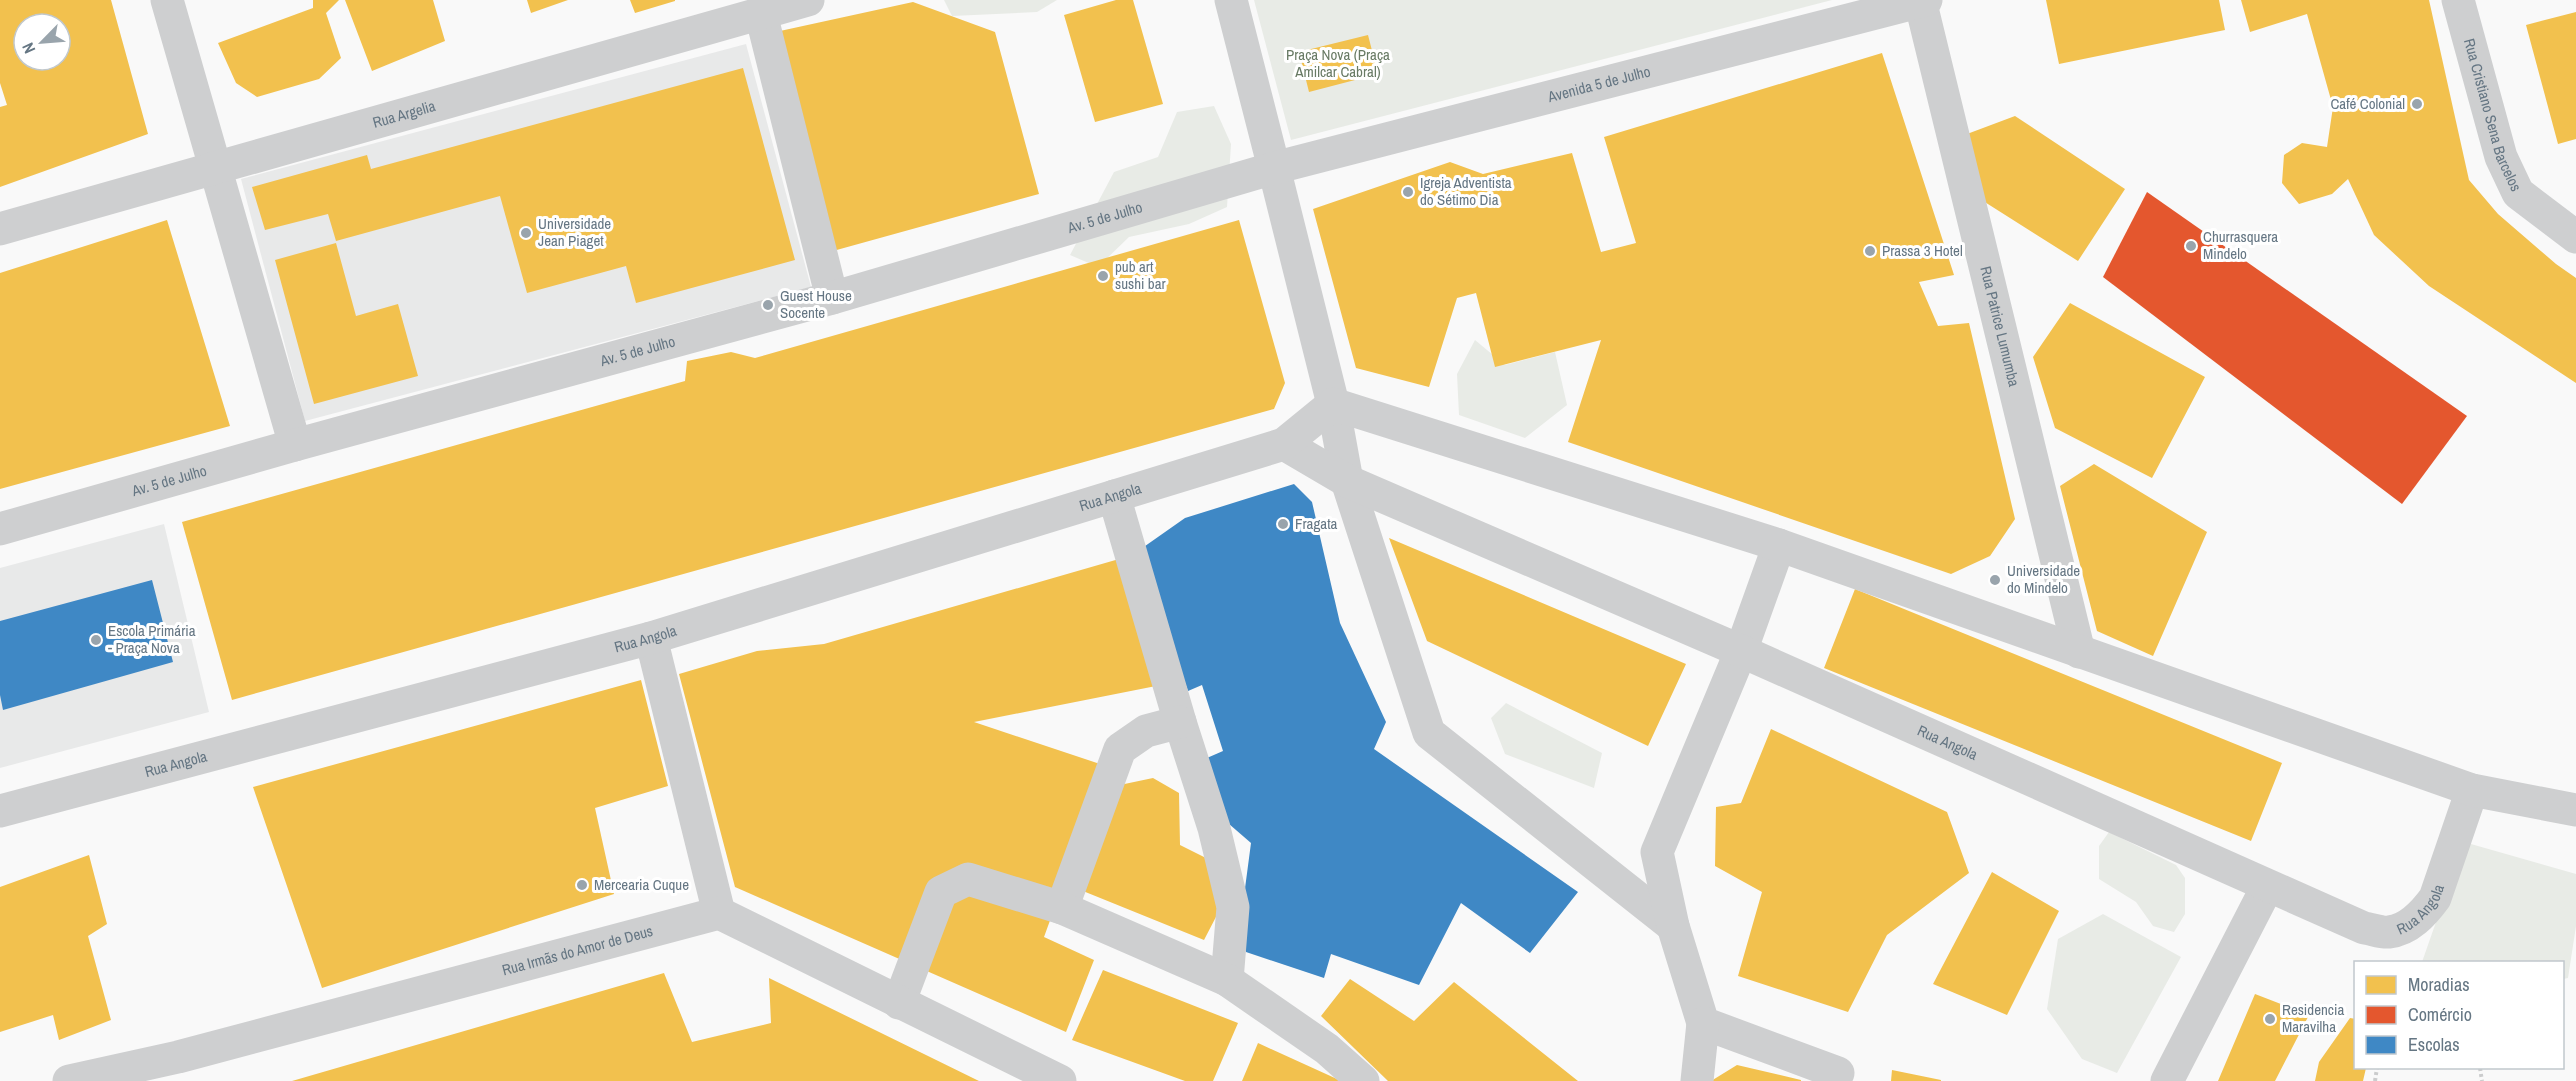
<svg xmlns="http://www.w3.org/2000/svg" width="2576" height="1081" viewBox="0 0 2576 1081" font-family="'Archivo Narrow',sans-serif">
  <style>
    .built { fill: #e8e9e9 }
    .green { fill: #e8ebe6 }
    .homes { fill: #f2c14e; fill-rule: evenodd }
    .shops { fill: #e4572e }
    .schools { fill: #3f88c5 }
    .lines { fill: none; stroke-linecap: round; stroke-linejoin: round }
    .path { stroke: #cbcccd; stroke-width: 4; stroke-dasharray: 3 3; stroke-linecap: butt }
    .pedestrian { stroke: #cecfd0; stroke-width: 33 }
    .minor { stroke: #cecfd0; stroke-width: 33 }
    .tertiary { stroke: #cecfd0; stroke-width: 33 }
    .poi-dot { fill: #99a4ac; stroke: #fff; stroke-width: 2 }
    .labels { text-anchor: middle; stroke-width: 6; stroke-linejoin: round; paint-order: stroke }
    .park-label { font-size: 15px; fill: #687a64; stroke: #fff }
    .street-label { font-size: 15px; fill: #657683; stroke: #fff }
    .poi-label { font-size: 15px; fill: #657683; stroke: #fff; text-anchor: start }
  </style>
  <rect width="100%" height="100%" fill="#f9f9f9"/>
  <path class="built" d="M746,44L811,287L305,421L241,179Z
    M164,524L209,712L0,768V568Z"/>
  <path class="green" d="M944,0H1057L1037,12L952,16Z
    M1254,0H1832L1291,140Z
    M1214,106L1231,144L1227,207L1189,224L1129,237L1098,267L1070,255L1114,172L1158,157L1177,112Z
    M1475,340L1505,365L1555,352L1567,405L1525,438L1459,415L1457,374Z
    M1506,703L1602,753L1594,788L1505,754L1491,718Z
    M2109,832L2176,865L2185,878V914L2174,932L2153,926L2136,902L2099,879V846Z
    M2464,842L2576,874V926L2568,978L2563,979L2562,962H2422Z
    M2103,914L2181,957L2117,1073L2082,1059L2047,1009L2058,939Z"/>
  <path class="homes" d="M0,0H111L148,134L0,187V107L7,105L0,83ZM24,24H60V60H24Z
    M313,0H339L326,13L341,58L319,79L257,97L236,83L218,43L313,8Z
    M345,0H433L445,41L372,71Z
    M527,0H568L531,13Z
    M630,0H675V1L635,13Z
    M1116,0H1133L1163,104L1095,122L1064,15Z
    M2046,0H2219L2225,30L2059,64Z
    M2241,0H2429L2469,180L2498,214L2556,264L2576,278V383L2429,286L2374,235L2348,179L2332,194L2299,204L2282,183L2284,155L2302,143L2327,147L2333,107L2307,14L2250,32Z
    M913,2L995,32L1039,194L833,251L780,31Z
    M2576,12V139L2558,144L2526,25Z
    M1368,35L1378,74L1309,92L1299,52Z
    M1882,53L1954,275L1919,282L1938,326L1969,323L2015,519L1990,556L1951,574L1568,442L1601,340L1495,367L1476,293L1457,298L1429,387L1356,368L1313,209L1450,162L1483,174L1572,153L1601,252L1636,243L1604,137Z
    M743,68L795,260L636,303L626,266L527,293L500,196L336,241L328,214L265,230L252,187L367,155L371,169Z
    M2015,116L2125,189L2078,261L1980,199L1967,134Z
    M167,220L230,426L0,489V273Z
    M1239,220L1285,383L1274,409L232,700L182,522L685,381L687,361L731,352L755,358Z
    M336,243L356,316L398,304L418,376L314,404L275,260Z
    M2070,303L2205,377L2152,478L2055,428L2033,357Z
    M2094,464L2207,532L2153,656L2097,631L2060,486Z
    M1389,538L1686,664L1648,746L1427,641Z
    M1119,559L1156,686L974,722L1106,766L1044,937L1094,960L1066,1032L735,887L679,674L757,651L824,644Z
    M1855,589L2282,763L2251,841L1824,668Z
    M641,680L668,786L595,808L614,894L322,988L253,787Z
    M1771,729L1947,812L1969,873L1887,935L1848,1012L1738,976L1762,892L1715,866L1716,807L1741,803Z
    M1153,778L1179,793L1180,845L1206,858L1218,913L1204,940L1078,889L1115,786Z
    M89,855L107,924L88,936L111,1020L59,1040L53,1015L0,1032V887Z
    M1992,872L2059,911L2007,1015L1933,984Z
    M1103,970L1238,1023L1213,1081H1185L1072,1040Z
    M664,973L692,1042L771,1023L769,978L979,1081H292Z
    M1350,979L1414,1021L1454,982L1578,1081H1388L1321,1016Z
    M2255,994L2309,1015L2275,1081H2218Z
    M2350,1018L2356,1019V1068H2366L2363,1081H2315L2319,1062Z
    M1258,1043L1337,1079L1339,1081H1242Z
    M1737,1065L1801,1080V1081H1711Z
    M1892,1070L1941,1080V1081H1891Z"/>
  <path class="shops" d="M2147,192L2467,416L2402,504L2103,277Z"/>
  <path class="schools" d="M1294,484L1312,502L1340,623L1386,722L1374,749L1578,892L1530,953L1461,903L1419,985L1331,954L1324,978L1246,952L1244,896L1251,843L1214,811L1200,761L1223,751L1202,685L1188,691L1138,551L1185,518Z
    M152,580L173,662L3,710L0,695V621Z"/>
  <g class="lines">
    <path class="path" d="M2480,1068L2482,1081
      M2375,1081L2377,1068"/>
    <path class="pedestrian" id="s1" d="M2458,0L2501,157L2518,193L2576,237"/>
    <g class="minor">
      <path d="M167,0L295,445"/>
      <path d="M1231,0L1274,168"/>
      <path id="s2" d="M1920,0L2079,652"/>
      <path d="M761,14L832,298"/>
      <path id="s3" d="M0,229L808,0"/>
      <path d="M1347,481L1429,733L1673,926"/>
      <path d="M1114,496L1180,722L1214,828L1233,907L1227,980"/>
      <path d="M1779,545L1741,651L1657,852L1673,926L1703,1023L1838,1073"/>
      <path d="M651,638L719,913"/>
      <path d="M1062,908L1120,749L1146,731L1180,722"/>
      <path d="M899,1003L941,892L968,879L1062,908L1227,980L1327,1049L1363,1081"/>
      <path id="s4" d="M69,1081L178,1057L719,913L1060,1081"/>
      <path d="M1697,1081L1703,1023"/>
      <path d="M2167,1081L2267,887"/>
    </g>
    <g class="tertiary">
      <path d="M1274,168L1333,404L1347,481"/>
      <path id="s5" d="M1284,444L1347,481L1741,651L2364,928C2372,929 2382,933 2389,932C2409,930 2424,913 2435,898L2472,790"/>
      <path id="s6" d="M0,529L295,445L832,298L1274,168L1926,0"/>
      <path id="s7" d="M0,811L651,638L1284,444L1333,404L1779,545L2472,790L2576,810"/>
    </g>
  </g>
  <g class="poi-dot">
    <circle cx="2417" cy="104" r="6"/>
    <circle cx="1408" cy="192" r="6"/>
    <circle cx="526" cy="233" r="6"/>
    <circle cx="2191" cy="246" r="6"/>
    <circle cx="1870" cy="251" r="6"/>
    <circle cx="1103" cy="276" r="6"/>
    <circle cx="768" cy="305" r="6"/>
    <circle cx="1283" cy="524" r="6"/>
    <circle cx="1995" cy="580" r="6"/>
    <circle cx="96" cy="640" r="6"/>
    <circle cx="582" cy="885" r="6"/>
    <circle cx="2270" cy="1019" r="6"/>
  </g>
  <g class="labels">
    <g class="park-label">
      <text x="1338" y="60">Praça Nova (Praça<tspan x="1338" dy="17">Amilcar Cabral)</tspan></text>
    </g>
    <g class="street-label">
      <text dy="5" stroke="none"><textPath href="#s6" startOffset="1660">Avenida 5 de Julho</textPath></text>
      <text dy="5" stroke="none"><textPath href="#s1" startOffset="120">Rua Cristiano Sena Barcelos</textPath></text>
      <text dy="5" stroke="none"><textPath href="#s3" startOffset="420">Rua Argelia</textPath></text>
      <text dy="5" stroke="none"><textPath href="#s6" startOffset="1148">Av. 5 de Julho</textPath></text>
      <text dy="5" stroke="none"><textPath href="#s2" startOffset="336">Rua Patrice Lumumba</textPath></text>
      <text dy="5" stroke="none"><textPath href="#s6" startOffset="662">Av. 5 de Julho</textPath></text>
      <text dy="5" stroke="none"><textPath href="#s6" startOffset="176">Av. 5 de Julho</textPath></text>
      <text dy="5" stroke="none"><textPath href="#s7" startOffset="1154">Rua Angola</textPath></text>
      <text dy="5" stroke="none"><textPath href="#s7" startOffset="668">Rua Angola</textPath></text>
      <text dy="5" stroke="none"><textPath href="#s5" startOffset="728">Rua Angola</textPath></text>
      <text dy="5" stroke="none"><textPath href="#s7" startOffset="182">Rua Angola</textPath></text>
      <text dy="5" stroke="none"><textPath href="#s5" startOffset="1250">Rua Angola</textPath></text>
      <text dy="5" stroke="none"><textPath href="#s4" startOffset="525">Rua Irmãs do Amor de Deus</textPath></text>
    </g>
    <g class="poi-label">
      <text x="2405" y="109" text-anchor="end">Café Colonial</text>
      <text x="1420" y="188">Igreja Adventista<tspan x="1420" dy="17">do Sétimo Dia</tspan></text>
      <text x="538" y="229">Universidade<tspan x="538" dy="17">Jean Piaget</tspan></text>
      <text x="2203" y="242">Churrasquera<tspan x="2203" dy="17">Mindelo</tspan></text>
      <text x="1882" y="256">Prassa 3 Hotel</text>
      <text x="1115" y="272">pub art<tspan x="1115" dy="17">sushi bar</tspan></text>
      <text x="780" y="301">Guest House<tspan x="780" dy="17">Socente</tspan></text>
      <text x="1295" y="529">Fragata</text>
      <text x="2007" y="576">Universidade<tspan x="2007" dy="17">do Mindelo</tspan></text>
      <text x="108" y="636">Escola Primária<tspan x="108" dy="17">- Praça Nova</tspan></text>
      <text x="594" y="890">Mercearia Cuque</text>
      <text x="2282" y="1015">Residencia<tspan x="2282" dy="17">Maravilha</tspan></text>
    </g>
  </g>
  <rect x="2354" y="961" width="210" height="108" fill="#ffffff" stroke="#c1c8cd" stroke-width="1.5"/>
  <rect x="2366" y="976" width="30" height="18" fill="#f2c14e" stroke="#c1c8cd" stroke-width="1.5"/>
  <text x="2408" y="991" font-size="18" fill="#657683">Moradias</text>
  <rect x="2366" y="1006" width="30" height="18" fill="#e4572e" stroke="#c1c8cd" stroke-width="1.5"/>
  <text x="2408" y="1021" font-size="18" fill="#657683">Comércio</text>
  <rect x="2366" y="1036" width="30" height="18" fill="#3f88c5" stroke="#c1c8cd" stroke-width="1.5"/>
  <text x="2408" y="1051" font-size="18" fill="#657683">Escolas</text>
  <g transform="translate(42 42) rotate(245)"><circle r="28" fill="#ffffff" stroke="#c1c8cd" stroke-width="1.5"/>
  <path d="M0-4.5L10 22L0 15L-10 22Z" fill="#99a4ac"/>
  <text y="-9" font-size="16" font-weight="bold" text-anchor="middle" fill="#657683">N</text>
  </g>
</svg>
